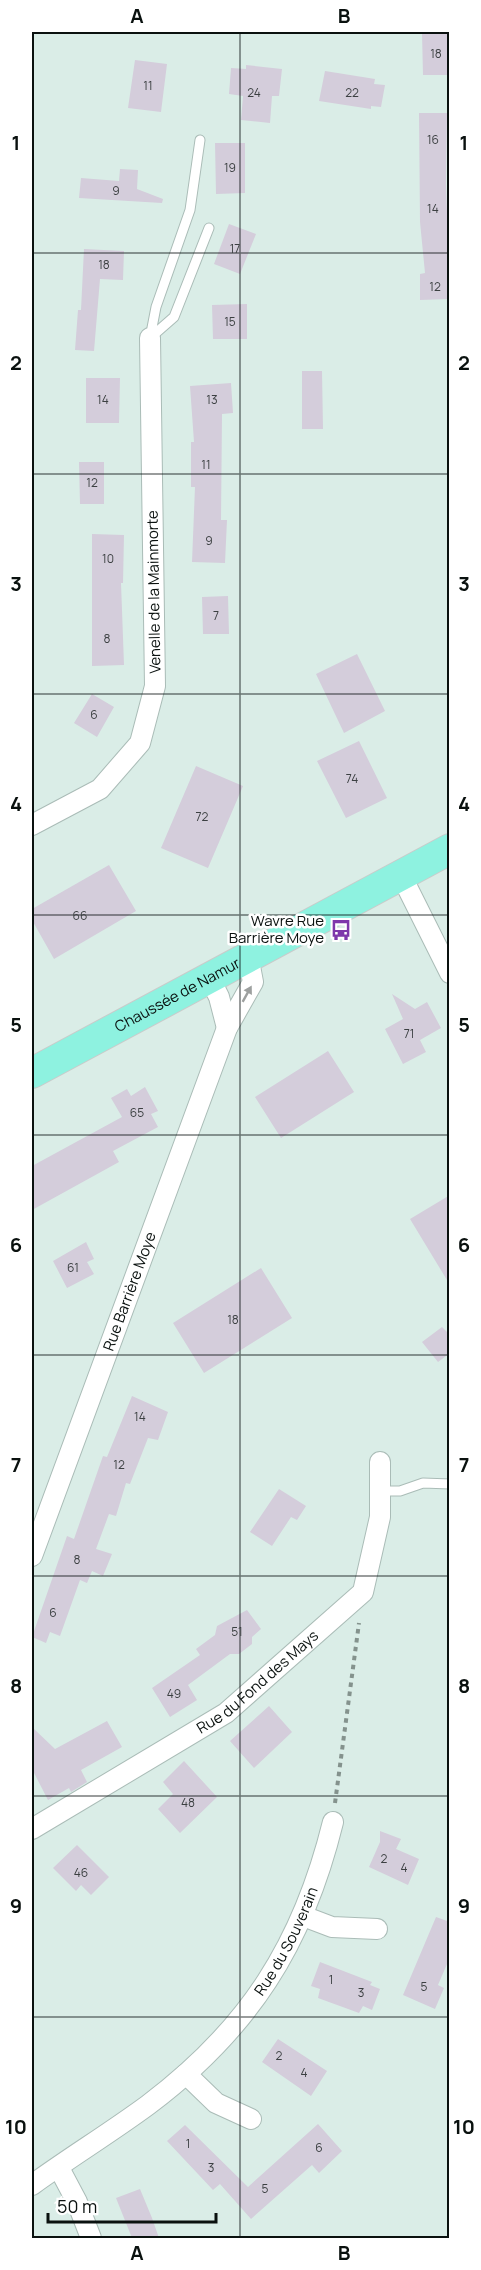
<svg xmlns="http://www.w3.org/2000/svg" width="481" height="2270" viewBox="0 0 481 2270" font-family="Manrope,sans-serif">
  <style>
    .building { fill: #d4cddb }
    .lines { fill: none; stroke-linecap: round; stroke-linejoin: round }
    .lane-casing { stroke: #aabcb7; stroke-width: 11 }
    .street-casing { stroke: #aabcb7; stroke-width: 22 }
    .primary-casing { stroke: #c9cbca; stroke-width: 32 }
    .path { stroke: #84928d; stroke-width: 4; stroke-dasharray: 4.5 4.5; stroke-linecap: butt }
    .lane { stroke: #fff; stroke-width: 9 }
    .street { stroke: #fff; stroke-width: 20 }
    .primary { stroke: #8ef2e0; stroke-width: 30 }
    .oneway { fill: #9da09f }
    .grid { fill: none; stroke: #0a110f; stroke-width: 1.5; stroke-opacity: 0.55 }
    .labels { text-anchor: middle; stroke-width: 5; stroke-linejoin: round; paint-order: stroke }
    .number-label { font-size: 12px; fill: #3c4042 }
    .street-label { font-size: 15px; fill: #0a110f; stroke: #fff }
    .poi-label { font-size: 15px; fill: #0a110f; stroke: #fff; text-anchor: end }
    .neatline { fill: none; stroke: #0a110f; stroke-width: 2 }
    .grid-label { font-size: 20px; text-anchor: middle; font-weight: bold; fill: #0a110f }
  </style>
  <rect width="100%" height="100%" fill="#daede7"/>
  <path class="building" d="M449,32V75H423L422,33Z
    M135,60L167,64L161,112L128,108Z
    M246,65L282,69L279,96H272L270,123L241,120L243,96L229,94L231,68L246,69Z
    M325,71L375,79L374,84L385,85L381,107L371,106V109L319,101Z
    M419,113H447L446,184L450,299L420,300V274L425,273L420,222Z
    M215,143H245V193L216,194Z
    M120,169L138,170L137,189L163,199L162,203L79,198L81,178L119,181Z
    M229,224L256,234L240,274L214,264Z
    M84,249L124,251L123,280L100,279L94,351L75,350L78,310H81Z
    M247,304V339H213L212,305Z
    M302,371H322L323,429H302Z
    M86,378H120L119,423H86Z
    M231,383L233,413L222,414L221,520H227L225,563L192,562L195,487H191V442H194L190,386Z
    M79,462H104V504H80Z
    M92,534L124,535L123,583H121L124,665L92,666Z
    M228,596L229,634H203L202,597Z
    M357,654L385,711L344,733L316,674Z
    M92,694L114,707L97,737L74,723Z
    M359,741L387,798L346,818L317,761Z
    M196,766L243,786L208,868L161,848Z
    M109,865L136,911L54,959L32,920V909Z
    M392,994L415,1009L427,1002L441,1028L420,1040L426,1052L403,1064L385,1029L403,1019Z
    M328,1051L354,1092L281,1138L255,1097Z
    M145,1087L158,1111L151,1114L158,1127L113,1151L119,1162L32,1210V1166L122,1117L111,1098L127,1089L131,1096Z
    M450,1195V1285L410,1219Z
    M86,1242L94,1259L87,1262L94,1274L67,1288L53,1261Z
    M261,1268L292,1318L204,1373L173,1323Z
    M442,1327L450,1335V1353L438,1362L422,1342Z
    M132,1396L168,1412L158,1440L148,1438L130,1484L126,1483L116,1516L109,1514L96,1549L112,1554L103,1576L92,1571L87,1583L80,1580L60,1636L50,1632L46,1643L32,1637L67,1536L74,1539L103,1456L107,1457Z
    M279,1489L306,1506L297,1520L291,1517L272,1546L250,1532Z
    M247,1610L261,1629L252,1637V1644L239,1654H230L188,1685L197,1700L170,1717L152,1688L200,1655L196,1649L215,1635L217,1626Z
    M269,1706L292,1732L254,1768L230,1741Z
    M107,1721L122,1747L81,1770L87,1782L71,1792L69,1788L48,1800L32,1769V1727L55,1749Z
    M184,1761L217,1797L180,1833L158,1809L173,1794L163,1782Z
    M380,1831L401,1839L396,1849L419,1859L408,1885L369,1867L380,1842Z
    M77,1845L109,1877L91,1895L81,1885L76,1891L53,1868Z
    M436,1917L450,1922V1957L438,1985L444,1988L435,2009L403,1995Z
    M320,1962L372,1982L370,1985L380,1989L372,2010L363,2006L359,2013L318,1998L320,1989L311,1986Z
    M278,2039L327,2071L311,2096L262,2062Z
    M318,2124L342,2151L319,2173L312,2165L251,2219L220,2184L213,2190L167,2141L185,2125L248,2187Z
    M140,2189L152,2218L159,2238H132L116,2198Z"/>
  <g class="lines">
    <defs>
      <path id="lane" d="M150,338L156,307L190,210L200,140
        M150,338L174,317L209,228
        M381,1491H400L423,1483L450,1484"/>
      <g id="street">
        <path d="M32,825L100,789L140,743L155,686L150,338"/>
        <path d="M401,875L450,973"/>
        <path d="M209,977L219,997L227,1028"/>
        <path id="s1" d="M32,1556L227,1028L253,982L248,956"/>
        <path id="s2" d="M32,1829L226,1713L363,1592L380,1517V1462"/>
        <path d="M303,1916L332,1927L377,1929"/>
        <path d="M186,2074L216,2103L251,2119"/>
        <path d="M59,2168L77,2202L91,2238"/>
        <path id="s3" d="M32,2185C69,2158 110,2133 148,2105C249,2029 303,1944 333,1822"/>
      </g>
      <g id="primary">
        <path id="s4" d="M32,1073L450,849"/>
      </g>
    </defs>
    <use href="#lane" class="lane-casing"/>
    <use href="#street" class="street-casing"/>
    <use href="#primary" class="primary-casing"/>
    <path class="path" d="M335,1803L359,1623"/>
    <use href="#lane" class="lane"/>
    <use href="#street" class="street"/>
    <use href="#primary" class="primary"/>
  </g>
  <defs><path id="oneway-solid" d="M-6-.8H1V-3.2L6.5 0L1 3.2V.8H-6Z" transform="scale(1.5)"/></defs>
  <use class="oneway" href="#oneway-solid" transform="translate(247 994) rotate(-61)"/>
  <path class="grid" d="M240,32V2238M32,253H450M32,474H450M32,694H450M32,915H450M32,1135H450M32,1355H450M32,1576H450M32,1796H450M32,2017H450"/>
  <defs>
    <symbol id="bus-bare" viewBox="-9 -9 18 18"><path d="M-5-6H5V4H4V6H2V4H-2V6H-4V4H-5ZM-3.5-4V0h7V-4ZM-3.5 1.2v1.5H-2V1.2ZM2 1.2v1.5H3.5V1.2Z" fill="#7e38ab" stroke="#fff" stroke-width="2.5" paint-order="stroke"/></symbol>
  </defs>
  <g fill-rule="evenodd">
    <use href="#bus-bare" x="326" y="915" width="30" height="30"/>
  </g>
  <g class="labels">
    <g class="number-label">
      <text x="436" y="58">18</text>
      <text x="148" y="90">11</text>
      <text x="254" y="97">24</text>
      <text x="352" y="97">22</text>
      <text x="433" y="144">16</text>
      <text x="230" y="172">19</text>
      <text x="116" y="195">9</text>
      <text x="433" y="213">14</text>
      <text x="235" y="253">17</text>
      <text x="104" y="269">18</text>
      <text x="435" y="291">12</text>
      <text x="230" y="326">15</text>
      <text x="103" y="404">14</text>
      <text x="212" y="404">13</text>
      <text x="206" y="469">11</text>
      <text x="92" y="487">12</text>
      <text x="209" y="545">9</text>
      <text x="108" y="563">10</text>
      <text x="216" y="620">7</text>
      <text x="107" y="643">8</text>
      <text x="94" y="719">6</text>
      <text x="352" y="783">74</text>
      <text x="202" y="821">72</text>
      <text x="80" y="920">66</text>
      <text x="409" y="1038">71</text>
      <text x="137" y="1117">65</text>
      <text x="73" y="1272">61</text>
      <text x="233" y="1324">18</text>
      <text x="140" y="1421">14</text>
      <text x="119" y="1469">12</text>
      <text x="77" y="1564">8</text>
      <text x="53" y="1617">6</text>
      <text x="237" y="1636">51</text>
      <text x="174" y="1698">49</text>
      <text x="188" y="1807">48</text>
      <text x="384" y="1863">2</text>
      <text x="404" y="1872">4</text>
      <text x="81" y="1877">46</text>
      <text x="331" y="1984">1</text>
      <text x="424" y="1991">5</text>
      <text x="361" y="1997">3</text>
      <text x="279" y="2060">2</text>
      <text x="304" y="2077">4</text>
      <text x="188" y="2148">1</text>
      <text x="319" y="2152">6</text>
      <text x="211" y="2172">3</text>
      <text x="265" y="2193">5</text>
    </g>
    <g class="street-label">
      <text transform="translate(154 592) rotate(-91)" y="5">Venelle de la Mainmorte</text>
      <text dy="5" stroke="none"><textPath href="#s4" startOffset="165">Chaussée de Namur</textPath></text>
      <text dy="5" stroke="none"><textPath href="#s1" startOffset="282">Rue Barrière Moye</textPath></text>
      <text dy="5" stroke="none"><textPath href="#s2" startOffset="270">Rue du Fond des Mays</textPath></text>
      <text dy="5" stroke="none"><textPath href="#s3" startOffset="358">Rue du Souverain</textPath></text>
    </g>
    <g class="poi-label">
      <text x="324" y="926">Wavre Rue<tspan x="324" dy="17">Barrière Moye</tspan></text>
    </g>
  </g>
  <rect width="481" height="2270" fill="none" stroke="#ffffff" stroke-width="66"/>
  <path d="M48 2213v9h168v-9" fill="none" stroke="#0a110f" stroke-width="3"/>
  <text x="57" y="2213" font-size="18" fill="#0a110f" stroke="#ffffff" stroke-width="4.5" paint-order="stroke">50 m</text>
  <rect x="33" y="33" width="415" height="2204" class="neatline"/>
  <g class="grid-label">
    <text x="137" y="23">A</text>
    <text x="344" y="23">B</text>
    <text x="16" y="150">1</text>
    <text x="464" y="150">1</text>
    <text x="16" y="370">2</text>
    <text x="464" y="370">2</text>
    <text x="16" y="591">3</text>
    <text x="464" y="591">3</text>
    <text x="16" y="811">4</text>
    <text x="464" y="811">4</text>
    <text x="16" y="1032">5</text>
    <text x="464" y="1032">5</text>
    <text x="16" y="1252">6</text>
    <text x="464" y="1252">6</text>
    <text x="16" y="1472">7</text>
    <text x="464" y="1472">7</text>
    <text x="16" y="1693">8</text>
    <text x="464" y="1693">8</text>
    <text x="16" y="1913">9</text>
    <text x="464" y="1913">9</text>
    <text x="16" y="2134">10</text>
    <text x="464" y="2134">10</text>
    <text x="137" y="2260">A</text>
    <text x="344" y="2260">B</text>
  </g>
</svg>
